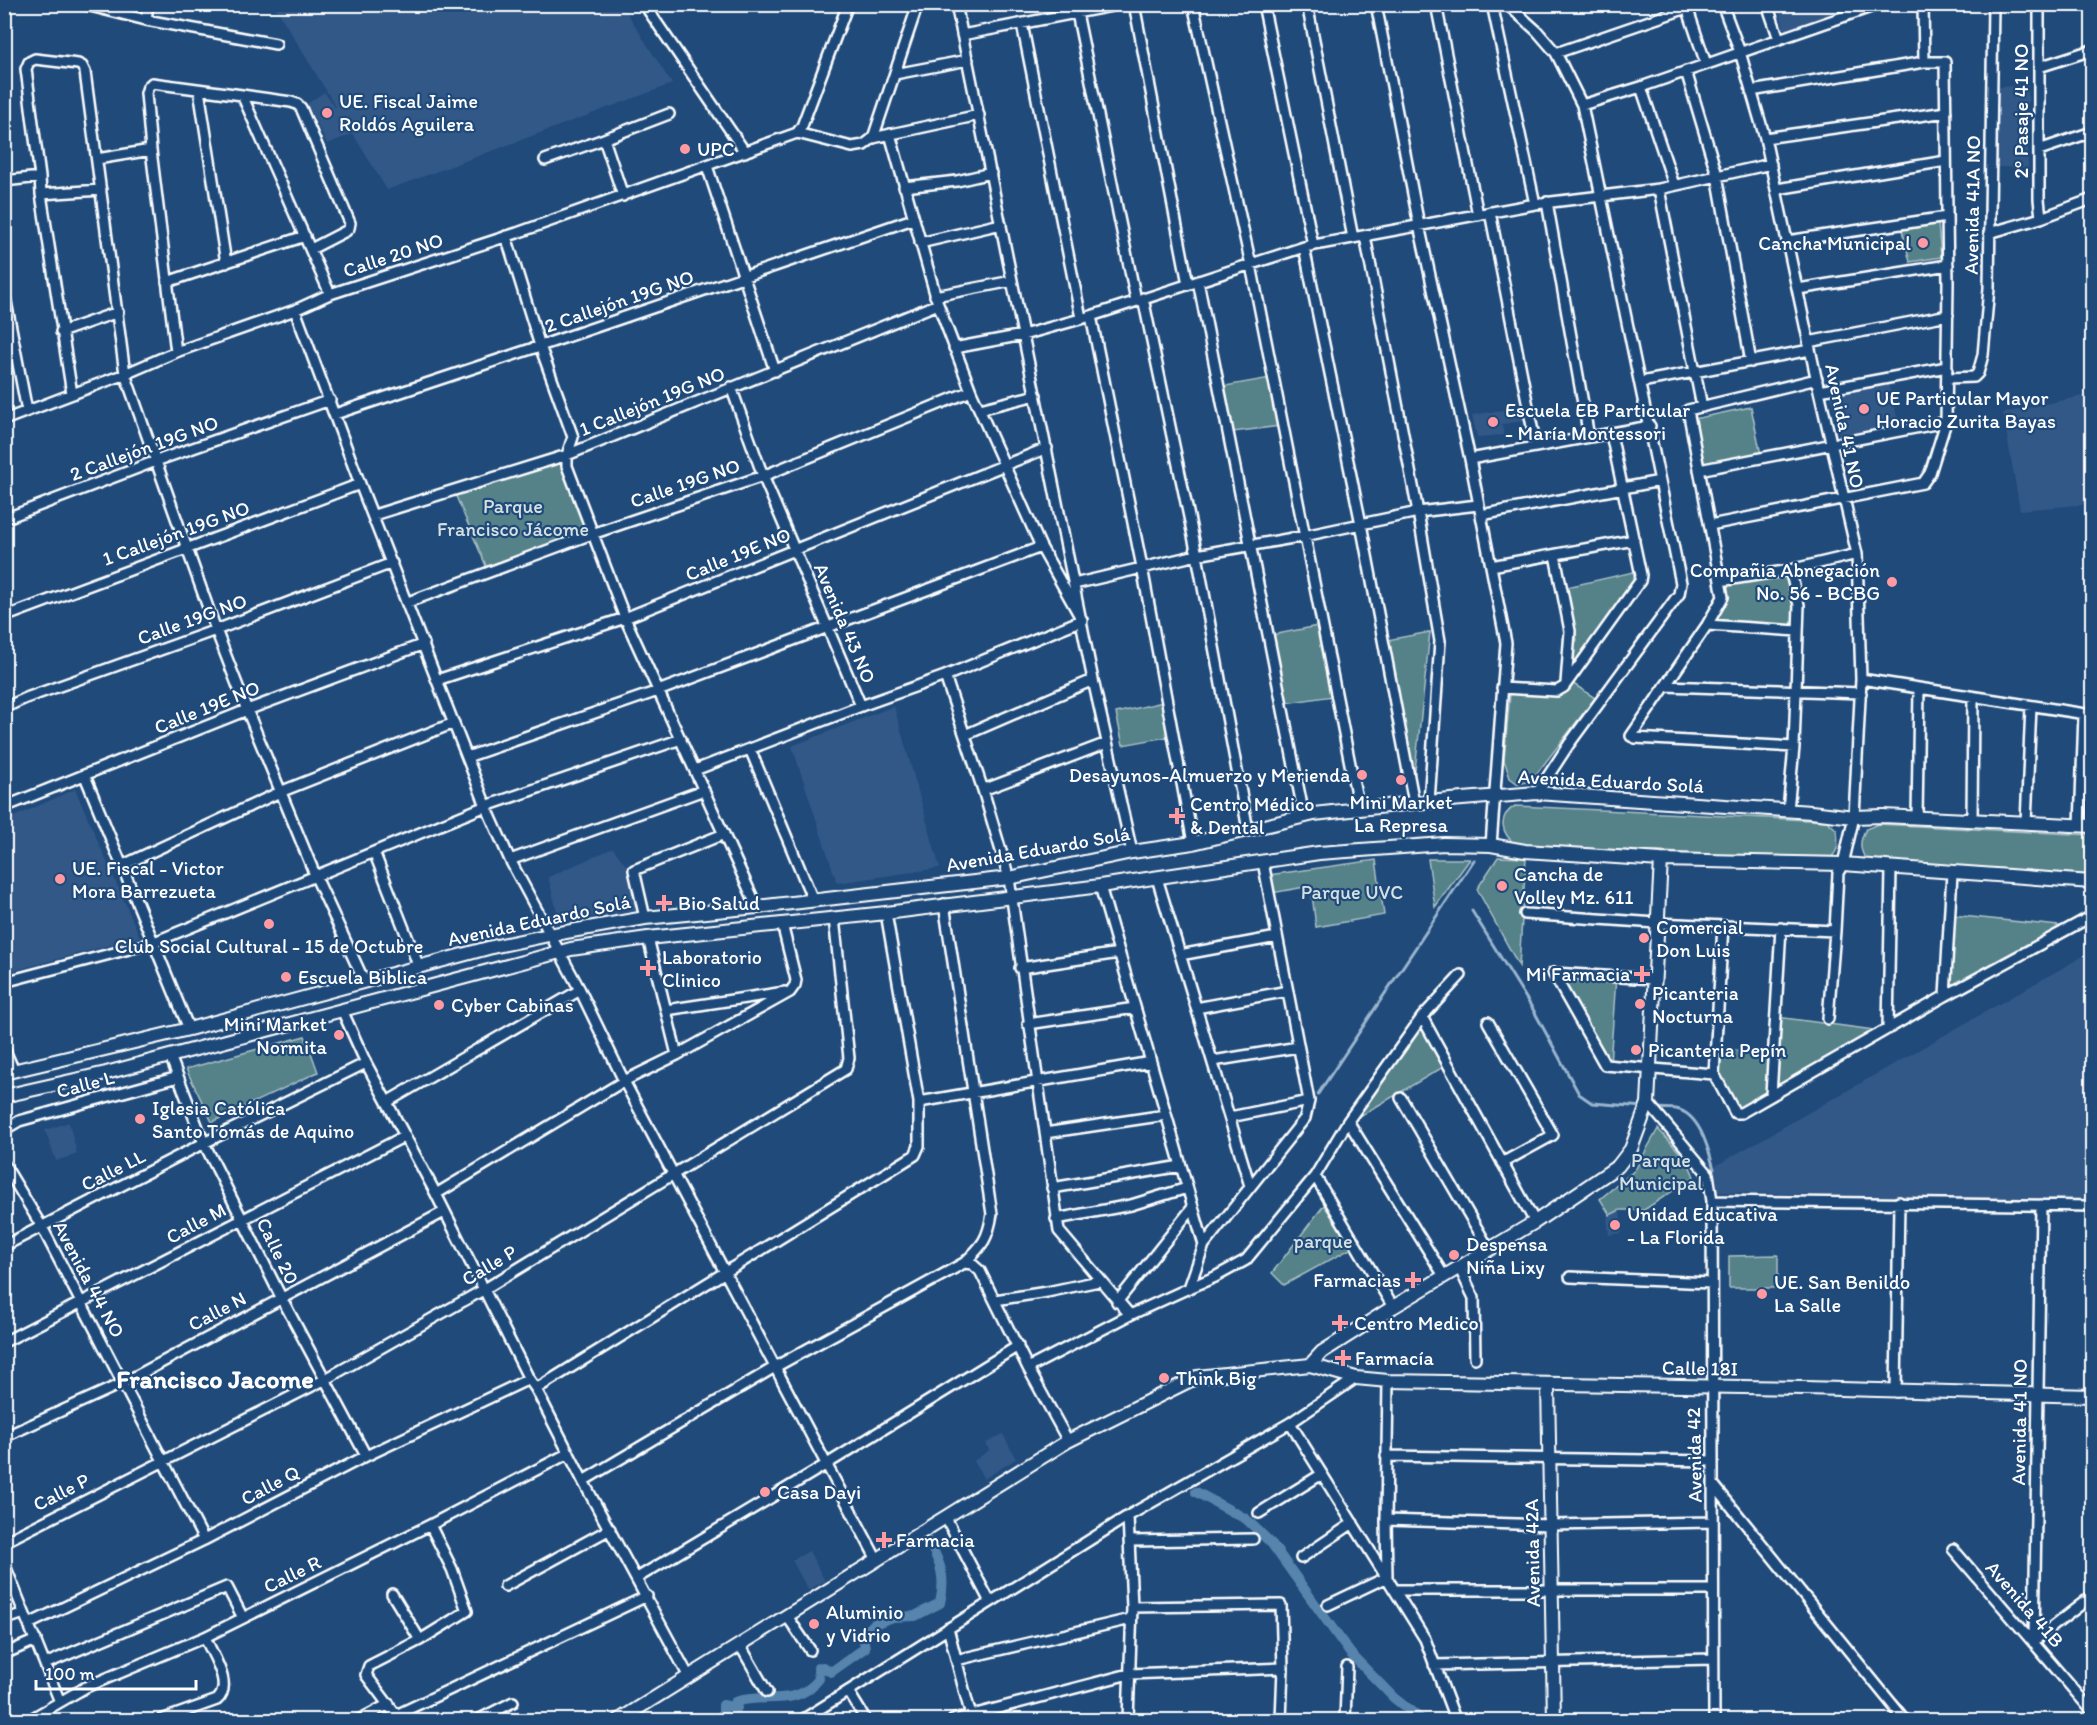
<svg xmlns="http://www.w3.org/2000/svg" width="2097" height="1725" viewBox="0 0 2097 1725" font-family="Itim,sans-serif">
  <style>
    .built { fill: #305888 }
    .green { fill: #558189; stroke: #aac0c4; stroke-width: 1.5 }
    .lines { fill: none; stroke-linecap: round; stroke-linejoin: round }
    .stream { stroke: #9ab5ce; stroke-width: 3 }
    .canal { stroke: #5684ad; stroke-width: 10 }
    .street-casing { stroke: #fff; stroke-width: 14 }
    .secondary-casing { stroke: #fff; stroke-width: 16 }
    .street { stroke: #1f4a7a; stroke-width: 9 }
    .secondary { stroke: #1f4a7a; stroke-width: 12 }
    .poi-dot { fill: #ff9aa2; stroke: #1f4a7a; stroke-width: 2 }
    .labels { text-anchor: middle; stroke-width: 4.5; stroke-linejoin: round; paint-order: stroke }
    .poi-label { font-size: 20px; fill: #fff; stroke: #1f4a7a; text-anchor: start }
    .street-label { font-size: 20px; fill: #fff; stroke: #1f4a7a }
    .park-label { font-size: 20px; fill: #d4e0e2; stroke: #1f4a7a }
    .district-label { font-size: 26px; font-weight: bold; fill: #fff; stroke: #1f4a7a }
  </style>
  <rect width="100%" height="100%" fill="#1f4a7a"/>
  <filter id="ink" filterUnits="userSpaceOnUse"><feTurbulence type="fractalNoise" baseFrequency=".0167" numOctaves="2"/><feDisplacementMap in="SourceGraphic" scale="12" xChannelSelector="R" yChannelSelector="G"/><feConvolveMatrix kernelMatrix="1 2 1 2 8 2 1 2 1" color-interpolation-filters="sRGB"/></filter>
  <g filter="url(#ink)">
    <path class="built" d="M274,5H622L672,84L387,190L353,134L327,144L307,104L324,92L335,107H336Z
      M1777,5H1852L1854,10L1786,34Z
      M2028,85V168L1997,167L1998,87Z
      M1887,380L1900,427L1840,439L1830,390Z
      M2092,394V504L2020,510L2003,413Z
      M1521,407L1523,421L1502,424L1504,435L1477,437L1472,415Z
      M894,706L940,868L837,883L792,746Z
      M75,789L140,937L5,973V821Z
      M613,848L628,868L639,910L565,921L564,916L558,915L548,877Z
      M2092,951V1202L1715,1192V1166Z
      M69,1122L77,1154L56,1161L45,1130Z
      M1620,1210L1622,1233L1609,1235L1607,1218Z
      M1003,1434L1016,1459L984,1479L974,1461L989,1450L986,1443Z
      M809,1551L825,1581L808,1590L792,1560Z"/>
    <path class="green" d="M1938,223L1941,257L1910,262L1902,230Z
      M1270,378L1280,426L1233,432L1225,386Z
      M1751,407L1761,455L1703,466L1694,419Z
      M562,460L587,531L487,568L455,494Z
      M1633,572L1637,582L1572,671L1569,669L1571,648L1577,640L1567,587Z
      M1787,573L1796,604L1795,627L1712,622L1724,584Z
      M1318,626L1333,696L1286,703L1272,635Z
      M1430,632L1414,780L1387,640Z
      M1572,683L1595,698L1531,781L1518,784L1510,778L1504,760L1510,694L1558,696L1564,694Z
      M1163,702L1167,737L1123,745L1116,713Z
      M1515,806L1827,821L1837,830C1838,843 1840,853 1827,860L1516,845C1501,833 1497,817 1515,806Z
      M1878,824L2092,835V876L1867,861C1859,850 1859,841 1866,829Z
      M1498,857L1526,858L1519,966L1477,889Z
      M1428,859H1470L1435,907Z
      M1376,860L1384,915L1316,927L1311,886L1272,893L1269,875Z
      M1952,915L2069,927L1947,993Z
      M1557,973L1616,977L1610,1065L1605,1064Z
      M1777,1017L1881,1031L1738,1112L1718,1073L1719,1049L1776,1053Z
      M1422,1024L1445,1066L1350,1122Z
      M305,1036L318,1072L212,1122L186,1069Z
      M1658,1129C1670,1143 1689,1159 1694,1177L1644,1210H1620L1610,1215L1600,1199L1635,1170Z
      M1324,1205L1352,1248L1284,1285L1272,1273Z
      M1778,1255V1288H1729V1256Z"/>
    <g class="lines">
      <path class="stream" d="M1472,911L1534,1011L1579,1094L1592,1103L1644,1107
        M1318,1094L1474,860
        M1656,1108C1663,1109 1670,1108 1676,1109C1700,1114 1708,1148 1714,1169"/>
      <path class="canal" d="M1196,1492L1246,1519L1272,1544L1350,1653L1394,1698L1422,1720
        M719,1720L723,1713V1705L737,1708L735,1702C765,1692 795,1709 819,1679L818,1668L823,1667L831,1672L865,1648L863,1635L874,1624L893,1617L915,1616L940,1603C946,1578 941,1564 929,1542"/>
      <defs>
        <path id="street" d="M82,4L146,20L276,44
          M644,4L745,152
          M956,4L1093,680L1132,852
          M1134,4L1188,284
          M1193,4L1251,265L1359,809
          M1263,4L1313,245
          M1307,4L1353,238
          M1376,4L1419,225L1470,459L1506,643L1491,845
          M1436,4L1478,215
          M1492,4L1535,204
          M1507,4L1537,31L1556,53L1582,105L1681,583L1679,594L1569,744L1537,793
          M1686,4L1706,64
          M1767,4L1779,39
          M1923,4L1924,62
          M2039,4V199L2041,218
          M1511,8L1523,4
          M1077,13L1136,300
          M146,20L148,4
          M1022,24L1081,318
          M962,35L1123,4
          M1556,53L1687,8
          M2039,67L2092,50
          M1686,71L1717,175L1751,362
          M895,74L968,60
          M1641,87L1674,185
          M199,90L226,263
          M242,95L291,102L297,104L301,108L350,223L349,228L346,231L311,249
          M1582,105L1641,87L1880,4
          M797,133L852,147L864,145L873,138L979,115
          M797,133L802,126L848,4
          M890,134L938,304L971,391L1041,547
          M873,138L918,4
          M1765,138L1946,112
          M604,139L669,114
          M2039,150L2092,132
          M97,159L151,150
          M545,160L604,139L623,196
          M707,166L775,371
          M4,181L40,177
          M904,187L957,181L991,173
          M1659,189L1702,407
          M1777,189L1946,161
          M41,194L101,190
          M1547,202L1589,437
          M1490,212L1536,447
          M1989,233L2041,218L2092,199
          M506,236L540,346L573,437L567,455V466L625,618L757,907
          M1365,236L1418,512L1440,641L1429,802
          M1787,241L1947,217
          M920,243L1001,224
          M1304,247L1361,524L1414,803
          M1198,281L1304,816
          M167,282L305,236
          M1798,289L1948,265
          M4,291L27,411
          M935,296L1012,281
          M1143,298L1197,555L1248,830
          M295,310L360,484L486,806L510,860L580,990L624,1081L877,1560
          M1091,316L1142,567L1193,843
          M61,332L118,312
          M1808,342L1948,315
          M954,348L1023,335L1091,316L1304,247L1535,204L1659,189L1771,164
          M176,352L151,150L146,93L148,87L152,83L242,95L330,294
          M1947,378L1974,377L1978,373L1983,355L1989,288L1993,4
          M1641,382L1810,350
          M731,387L763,476L861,706
          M1819,391L1947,367
          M72,394L41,194L40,177L26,69L29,62L35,59L78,64L82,66L85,72L125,374L216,630L247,710L315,875L364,981
          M980,409L1036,395
          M335,414L540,346L913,219
          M4,420L125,374L176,352L295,310L330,294L517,233L797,133
          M1470,459L1650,426
          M1699,470L1946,422
          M374,515L567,455L938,304
          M1481,515L1660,481
          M4,519L156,461L330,400
          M1710,525L1923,483L1930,473L1946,422L1948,283L1945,62H1924L1751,91
          M1555,555L1570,631L1566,683
          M1491,566L1634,540
          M1720,581L1790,570L1857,554
          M1074,584L1197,555L1304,536L1418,512L1478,505
          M408,602L592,534L763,476L971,391
          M4,617L360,484
          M1707,625L1798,631
          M945,676L983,790L1009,878L1059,1231L1130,1315
          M1861,679L2092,715
          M437,680L625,618L1047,448
          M1665,686L1861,693
          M1502,688L1557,691L1564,687L1640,581L1641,575L1611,434
          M4,708L26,698L216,630L392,563
          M965,735L1093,680
          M1794,747L1635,738L1631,736L1707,625L1723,597L1688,410L1817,379
          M750,749L813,900
          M467,757L658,691L1041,547L1082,620L945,676L861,706L695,770
          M85,776L189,1029
          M983,790L1107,743
          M4,807L247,710L424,644
          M1788,810L1794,747L1799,605L1790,570
          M1917,818L1919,689
          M1972,821L1973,697
          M2026,823L2031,706
          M2080,826L2084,714
          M374,852L419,967
          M510,860L704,790
          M121,866L280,792L454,723
          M1157,878L1250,1186
          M1100,886L1204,1245
          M1525,914L1657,923L1835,931L1838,873L1843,864L1854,817L1861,679L1857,554L1819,391L1765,138L1740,52L1722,4
          M645,918L634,870L724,834
          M648,938L677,1055
          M1180,955L1277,937
          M1020,968L1119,953
          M1553,973L1605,1065L1714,1074L1723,926
          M1553,973L1654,979
          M4,982L152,943L486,806L681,739
          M1945,996L1952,873
          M1196,1008L1288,991
          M342,1010L366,1063L436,1194L529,1379L536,1389L583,1481L689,1677
          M666,1010L785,992
          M1422,1017L1535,1222
          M1828,1019L1835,931
          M1488,1022L1553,1135L1502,1163
          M1028,1024L1135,1008
          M1888,1029L1891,869
          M4,1048L14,1071
          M170,1056L204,1143L281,1297L366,1456
          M1213,1061L1298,1047
          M1714,1074L1735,1113H1741L1945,996L2092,916
          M1771,1095L1781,928
          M1401,1098L1489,1249
          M387,1102L580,990
          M919,1102L1151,1062
          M1648,1103L1708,1174L1712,1201L1714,1720
          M1230,1117L1309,1101
          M1348,1121L1444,1276
          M4,1133L7,1128L19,1121L178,1077
          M1045,1133L1166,1115
          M4,1164L42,1227L204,1540
          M1315,1176L1393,1307
          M1052,1188L1181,1166
          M436,1194L624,1081L677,1055L790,992L795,985L796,980L782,924
          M1712,1201L2092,1206
          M1056,1219L1131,1205L1187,1188
          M4,1246L204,1143L366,1063
          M964,1263L972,1264L980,1271L1028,1368L1068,1441
          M1459,1267L1474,1298L1475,1358
          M1570,1277L1711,1283
          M1189,1288L1215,1277L1246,1260L1315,1176L1348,1121L1422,1017L1461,975
          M995,1300L1047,1292L1099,1281
          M1117,1302L1193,1207
          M4,1342L405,1136
          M1028,1368L1130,1315L1189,1288L1204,1245L1305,1118L1309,1101L1263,862
          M536,1389L915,1155L919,1146V1102L886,913
          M1896,1392L1899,1202
          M1290,1423L1425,1639L1455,1719
          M4,1437L123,1383L444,1212
          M1386,1456L1712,1461
          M583,1481L775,1367L964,1263C983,1245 988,1239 992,1214L944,904
          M1713,1484L1905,1720
          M1259,1513L1322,1474
          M946,1518L990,1602
          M1386,1520L1551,1525L1712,1522
          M430,1525L452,1569L467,1611L420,1640L369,1666L366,1675L396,1715L647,1596
          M1131,1541L1253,1539
          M4,1542L324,1380L483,1290L846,1069L849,1058L834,918
          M1953,1549L2092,1711
          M1301,1558L1353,1523
          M4,1563L60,1702
          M637,1578L827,1464L1018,1346
          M505,1586L610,1529
          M1395,1590H1713
          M392,1594L420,1640
          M1328,1605L1387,1577L1386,1520L1388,1381
          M1132,1607L1281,1605L1283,1668L1281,1720
          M787,1616L810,1650
          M4,1620L24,1613
          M29,1624L204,1540L366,1456L529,1379
          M948,1628L972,1720
          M2034,1641L2041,1205
          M2034,1641L2092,1596
          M740,1645L767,1692
          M4,1654L36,1640
          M956,1660L1131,1619
          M45,1664L227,1587L243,1618
          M1434,1665L1713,1659
          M848,1691L866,1720
          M29,1720L86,1687L205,1637L430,1525L569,1453
          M161,1720L217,1700C234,1685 212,1655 205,1637
          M359,1720L389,1704
          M478,1720L513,1702
          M802,1720L1128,1516L1290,1423L1356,1378
          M953,1720L1129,1674L1283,1668
          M1128,1720L1132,1607L1128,1516
          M1345,1720L1347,1667"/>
        <path id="secondary" d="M4,1073L189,1029L492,947L549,935L645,918L757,907L1009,878L1132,852L1193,843L1314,814L1414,803L1537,793L1811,812L1854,817L1883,816L2092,826
          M4,1096L106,1073L571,949L648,938L886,913L1100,886L1319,853L1444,844L1491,845L1525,851L1661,860L1843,864L2092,882
          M1310,1365L1356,1378L1388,1381L1805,1388L2092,1396
          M1548,1384L1554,1720
          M619,1720L1068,1441L1197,1377L1310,1365L1322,1352L1393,1307L1535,1222L1618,1166L1631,1149L1648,1103L1661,860"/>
      </defs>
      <use href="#street" class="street-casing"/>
      <use href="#secondary" class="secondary-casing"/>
      <use href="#street" class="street"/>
      <use href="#secondary" class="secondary"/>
    </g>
  </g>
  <g class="poi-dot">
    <circle cx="327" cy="113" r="6"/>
    <circle cx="685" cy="149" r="6"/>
    <circle cx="1923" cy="243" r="6"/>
    <circle cx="1864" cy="409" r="6"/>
    <circle cx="1493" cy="422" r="6"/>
    <circle cx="1892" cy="582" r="6"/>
    <circle cx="1362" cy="775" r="6"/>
    <circle cx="1401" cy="780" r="6"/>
    <path d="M1174 807h6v6h6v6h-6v6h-6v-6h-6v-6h6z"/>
    <circle cx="60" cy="879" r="6"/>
    <circle cx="1502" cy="886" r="6"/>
    <path d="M661 894h6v6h6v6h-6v6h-6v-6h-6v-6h6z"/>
    <circle cx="269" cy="924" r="6"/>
    <circle cx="1644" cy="938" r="6"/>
    <path d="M645 959h6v6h6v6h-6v6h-6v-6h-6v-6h6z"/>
    <path d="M1639 965h6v6h6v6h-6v6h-6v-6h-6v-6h6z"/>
    <circle cx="286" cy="977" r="6"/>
    <circle cx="1640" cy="1004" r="6"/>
    <circle cx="439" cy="1005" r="6"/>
    <circle cx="339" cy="1035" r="6"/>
    <circle cx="1636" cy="1050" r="6"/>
    <circle cx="140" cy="1119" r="6"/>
    <circle cx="1615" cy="1225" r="6"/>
    <circle cx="1454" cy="1255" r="6"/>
    <path d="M1410 1271h6v6h6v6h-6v6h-6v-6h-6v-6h6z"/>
    <circle cx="1762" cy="1294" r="6"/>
    <path d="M1337 1314h6v6h6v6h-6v6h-6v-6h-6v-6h6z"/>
    <path d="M1340 1349h6v6h6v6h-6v6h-6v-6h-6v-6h6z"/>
    <circle cx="1164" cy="1378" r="6"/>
    <circle cx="765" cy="1492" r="6"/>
    <path d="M881 1531h6v6h6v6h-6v6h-6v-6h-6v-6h6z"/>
    <circle cx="814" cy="1624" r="6"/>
  </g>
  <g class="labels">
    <g class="poi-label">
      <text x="339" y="108">UE. Fiscal Jaime<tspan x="339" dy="23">Roldós Aguilera</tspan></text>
      <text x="697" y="156">UPC</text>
      <text x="1911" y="250" text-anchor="end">Cancha Municipal</text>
      <text x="1876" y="405">UE Particular Mayor<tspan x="1876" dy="23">Horacio Zurita Bayas</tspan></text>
      <text x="1505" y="417">Escuela EB Particular<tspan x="1505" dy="23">- María Montessori</tspan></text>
      <text x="1880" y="577" text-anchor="end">Compañia Abnegación<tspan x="1880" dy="23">No. 56 - BCBG</tspan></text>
      <text x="1350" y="782" text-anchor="end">Desayunos-Almuerzo y Merienda</text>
      <text x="1401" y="809" text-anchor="middle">Mini Market<tspan x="1401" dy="23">La Represa</tspan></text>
      <text x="1190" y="811">Centro Médico<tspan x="1190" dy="23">&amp; Dental</tspan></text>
      <text x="72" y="875">UE. Fiscal - Victor<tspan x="72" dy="23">Mora Barrezueta</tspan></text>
      <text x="1514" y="881">Cancha de<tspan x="1514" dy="23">Volley Mz. 611</tspan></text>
      <text x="678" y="910">Bio Salud</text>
      <text x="1656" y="934">Comercial<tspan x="1656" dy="23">Don Luis</tspan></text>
      <text x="269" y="953" text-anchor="middle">Club Social Cultural - 15 de Octubre</text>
      <text x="662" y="964">Laboratorio<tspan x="662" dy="23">Clinico</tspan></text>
      <text x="1630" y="981" text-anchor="end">Mi Farmacia</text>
      <text x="298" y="984">Escuela Biblica</text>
      <text x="1652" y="1000">Picanteria<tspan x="1652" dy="23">Nocturna</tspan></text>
      <text x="451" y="1012">Cyber Cabinas</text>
      <text x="327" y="1031" text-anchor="end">Mini Market<tspan x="327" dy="23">Normita</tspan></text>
      <text x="1648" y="1057">Picanteria Pepín</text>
      <text x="152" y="1115">Iglesia Católica<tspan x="152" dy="23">Santo Tomás de Aquino</tspan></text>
      <text x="1627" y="1221">Unidad Educativa<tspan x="1627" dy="23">- La Florida</tspan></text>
      <text x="1466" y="1251">Despensa<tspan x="1466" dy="23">Niña Lixy</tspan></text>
      <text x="1401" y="1287" text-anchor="end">Farmacias</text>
      <text x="1774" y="1289">UE. San Benildo<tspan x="1774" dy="23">La Salle</tspan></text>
      <text x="1354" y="1330">Centro Medico</text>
      <text x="1355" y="1365">Farmacía</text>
      <text x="1176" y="1385">Think Big</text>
      <text x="777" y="1499">Casa Dayi</text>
      <text x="896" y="1547">Farmacia</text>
      <text x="826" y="1619">Aluminio<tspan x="826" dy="23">y Vidrio</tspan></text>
    </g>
    <g class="street-label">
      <text transform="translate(2021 111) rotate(-90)" y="7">2º Pasaje 41 NO</text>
      <text transform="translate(1972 205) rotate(-89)" y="7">Avenida 41A NO</text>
      <text transform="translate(393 255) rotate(-18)" y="7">Calle 20 NO</text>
      <text transform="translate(619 301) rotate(-19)" y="7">2 Callejón 19G NO</text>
      <text transform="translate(652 401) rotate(-22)" y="7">1 Callejón 19G NO</text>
      <text transform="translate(1845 426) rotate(78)" y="7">Avenida 41 NO</text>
      <text transform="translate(144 448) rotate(-20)" y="7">2 Callejón 19G NO</text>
      <text transform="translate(685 483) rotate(-19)" y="7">Calle 19G NO</text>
      <text transform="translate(176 533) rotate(-20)" y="7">1 Callejón 19G NO</text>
      <text transform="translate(738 554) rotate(-22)" y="7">Calle 19E NO</text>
      <text transform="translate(192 619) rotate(-20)" y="7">Calle 19G NO</text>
      <text transform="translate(845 623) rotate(67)" y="7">Avenida 43 NO</text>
      <text transform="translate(207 707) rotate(-22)" y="7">Calle 19E NO</text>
      <text transform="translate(1611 781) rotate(3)" y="7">Avenida Eduardo Solá</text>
      <text transform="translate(1038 849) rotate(-10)" y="7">Avenida Eduardo Solá</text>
      <text transform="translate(539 920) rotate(-12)" y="7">Avenida Eduardo Solá</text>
      <text transform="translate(85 1084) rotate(-15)" y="7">Calle L</text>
      <text transform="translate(113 1170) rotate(-27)" y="7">Calle LL</text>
      <text transform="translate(196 1223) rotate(-28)" y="7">Calle M</text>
      <text transform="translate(278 1251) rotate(64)" y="7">Calle 20</text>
      <text transform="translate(489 1265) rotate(-31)" y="7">Calle P</text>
      <text transform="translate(89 1279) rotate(62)" y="7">Avenida 44 NO</text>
      <text transform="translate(217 1311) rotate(-28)" y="7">Calle N</text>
      <text transform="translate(1700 1368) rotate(1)" y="7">Calle 18I</text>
      <text transform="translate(2019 1422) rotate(-89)" y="7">Avenida 41 NO</text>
      <text transform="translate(1694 1455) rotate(-91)" y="7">Avenida 42</text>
      <text transform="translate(270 1485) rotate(-28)" y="7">Calle Q</text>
      <text transform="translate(61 1492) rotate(-27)" y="7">Calle P</text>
      <text transform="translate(1532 1553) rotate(-91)" y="7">Avenida 42A</text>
      <text transform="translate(292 1574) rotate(-26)" y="7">Calle R</text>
      <text transform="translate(2025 1604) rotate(49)" y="7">Avenida 41B</text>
    </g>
    <g class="park-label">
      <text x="513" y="513">Parque<tspan x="513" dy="23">Francisco Jácome</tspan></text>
      <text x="1352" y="899">Parque UVC</text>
      <text x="1661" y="1167">Parque<tspan x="1661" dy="23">Municipal</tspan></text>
      <text x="1323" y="1248">parque</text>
    </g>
    <g class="district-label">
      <text x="215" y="1388">Francisco Jacome</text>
    </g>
  </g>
  <rect width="2097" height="1725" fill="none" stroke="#1f4a7a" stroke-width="24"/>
  <rect x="12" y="12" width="2073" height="1701" fill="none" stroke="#fff" stroke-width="2" filter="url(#ink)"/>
  <path d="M36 1680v9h160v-9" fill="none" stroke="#ffffff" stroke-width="3"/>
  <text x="45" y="1680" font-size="18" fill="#ffffff" stroke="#1f4a7a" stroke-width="4.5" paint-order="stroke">100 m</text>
</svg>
